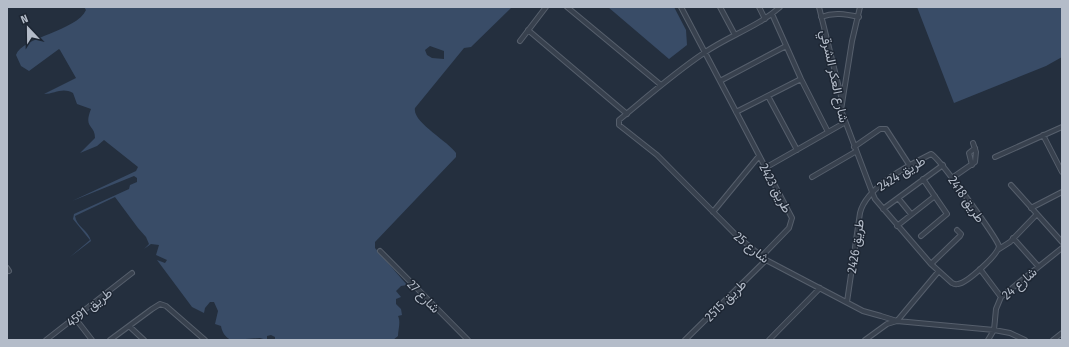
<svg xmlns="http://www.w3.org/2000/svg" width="1069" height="347" viewBox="0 0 1069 347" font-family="'Fira Sans Condensed',Vazirmatn,sans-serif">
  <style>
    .water { fill: #394c67; fill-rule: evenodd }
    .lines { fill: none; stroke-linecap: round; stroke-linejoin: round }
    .minor-casing { stroke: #565f6c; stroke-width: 6 }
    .minor { stroke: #38414e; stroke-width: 4 }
    .labels { text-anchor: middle; stroke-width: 3; stroke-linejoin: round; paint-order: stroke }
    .street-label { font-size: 13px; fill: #b4bcc9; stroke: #1d2633 }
  </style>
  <rect width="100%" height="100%" fill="#242f3e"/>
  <path class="water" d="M84,7H512L471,47L464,48L415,108C412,122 448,141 456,153V157L375,242V248L407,285L401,286L396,291L401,297L396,299V304L401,309L402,315L398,316C401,322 398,330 398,336L393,340H275V337L271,335L267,336V340L260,338L231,340C225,337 222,332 221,326L215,324L218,311L214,302H210L205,308L204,313L192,307L157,260L165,263L167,260L156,255L159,245L151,244L144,249L149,244L146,237L138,228L115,197L75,216C76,226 89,231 91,241L70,257L90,240L73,219L74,214L129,189L130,185L137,182V178L134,176L72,201L136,171L138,167L104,140L97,146L80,153L95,138C95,124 83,129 91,109L77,104L73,93C62,87 55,94 44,94L76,78L60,50L59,49L29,71L21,66L16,55C22,37 77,31 86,10ZM430,46L444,51V59L432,58L427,55L425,50Z
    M608,7H674L686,30L687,45L669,59Z
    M917,7H1062V57L1046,66L954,103Z"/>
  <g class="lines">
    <defs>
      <path id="minor" d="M567,7L661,85
        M681,7L792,218L789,228L761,257
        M720,7L735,35
        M759,7L765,19
        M780,7C758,27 728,36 704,53C674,73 647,97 619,120V125L657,155L737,236L766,260L863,311L881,316L897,321L994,330L1010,333L1025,340
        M819,7L841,96
        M772,14L801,79L828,132
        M821,17C834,12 845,14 859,17
        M528,30L627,114
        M520,41L546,7
        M720,81L786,46
        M768,96L797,150
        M736,112L801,79
        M1043,135L1062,172
        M854,147L880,129H886L910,166
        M995,157L1062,127
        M972,165L969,153L975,148
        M765,168L844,123
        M812,177L855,152
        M952,178L975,162L976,152L973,143
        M1011,185L1062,242
        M898,198L911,214
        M1031,208L1062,192
        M883,209L943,165
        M713,212L759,156
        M897,226L935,196
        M921,236L947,214L923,179
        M1013,238L1038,266
        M999,249L1010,242L1037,214
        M380,251L468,340
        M931,264L960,236L961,234L957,230
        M7,268L9,271
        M980,269L1001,297
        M847,302L860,213C866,187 909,165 931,154C938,156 996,237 999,246C998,255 967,283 958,284C955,285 955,284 952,283L931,264L875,199L872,192L841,110L852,41L860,7
        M75,318L92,340
        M129,326L144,340
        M46,340L132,273
        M110,340L152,309L160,304L166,306L205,340
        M685,340L766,260
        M769,340L820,288
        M865,340L887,324L897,321L938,272
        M988,340L994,330L996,309L1001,297L1062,248
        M1053,340L1062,333"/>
    </defs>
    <use href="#minor" class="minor-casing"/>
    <use href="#minor" class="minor"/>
  </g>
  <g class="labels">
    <g class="street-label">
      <text transform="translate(835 76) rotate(78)" y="5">شارع العكر الشرقي</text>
      <text transform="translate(901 173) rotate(-32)" y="5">طريق 2424</text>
      <text transform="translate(776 188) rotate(62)" y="5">طريق 2423</text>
      <text transform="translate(967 199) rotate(55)" y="5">طريق 2418</text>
      <text transform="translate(855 246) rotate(-81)" y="5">طريق 2426</text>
      <text transform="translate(752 247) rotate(39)" y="5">شارع 25</text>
      <text transform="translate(1019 283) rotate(-41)" y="5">شارع 24</text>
      <text transform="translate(424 296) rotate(46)" y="5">شارع 27</text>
      <text transform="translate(725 300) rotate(-45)" y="5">طريق 2515</text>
      <text transform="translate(89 307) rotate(-38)" y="5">طريق 4591</text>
    </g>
  </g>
  <rect width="1069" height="347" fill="none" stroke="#b4bcc9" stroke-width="16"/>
  <g transform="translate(28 28) rotate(338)" stroke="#1d2633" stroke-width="3" paint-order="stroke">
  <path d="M0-3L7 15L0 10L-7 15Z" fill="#b4bcc9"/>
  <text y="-6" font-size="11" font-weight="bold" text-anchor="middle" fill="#b4bcc9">N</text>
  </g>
</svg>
